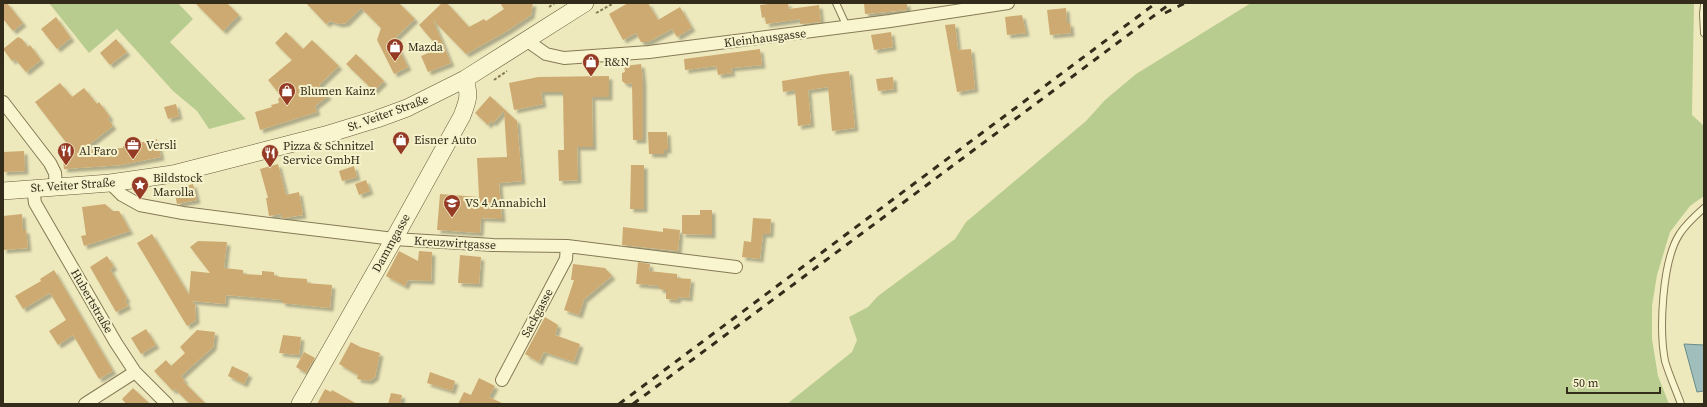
<svg xmlns="http://www.w3.org/2000/svg" width="1707" height="407" viewBox="0 0 1707 407" font-family="'Source Serif 4',serif">
  <style>
    .green { fill: #b9cc90 }
    .water { fill: #a0bfbc; stroke: #688c8a }
    .building { fill: #cdaa71; filter: url(#shadow) }
    .lines { fill: none; stroke-linecap: round; stroke-linejoin: round }
    .lane-casing { stroke: #867956; stroke-width: 8 }
    .street-casing { stroke: #867956; stroke-width: 14 }
    .secondary-casing { stroke: #675939; stroke-width: 18 }
    .path { stroke: #867956; stroke-width: 2; stroke-dasharray: 3 2; stroke-linecap: butt }
    .lane { stroke: #f9f5cf; stroke-width: 6 }
    .street { stroke: #f9f5cf; stroke-width: 12 }
    .secondary { stroke: #f9f5cf; stroke-width: 17 }
    .rail { stroke: #342c1b; stroke-width: 3; stroke-dasharray: 7 7; stroke-linecap: butt }
    .labels { text-anchor: middle; stroke-width: 4; stroke-linejoin: round; paint-order: stroke }
    .street-label { font-size: 12px; fill: #342c1b; stroke: #f5f2cc }
    .poi-label { font-size: 12px; fill: #342c1b; stroke: #f5f2cc; text-anchor: start }
  </style>
  <defs>
    <filter id="shadow"><feDropShadow dx="3.5" dy="3.5" stdDeviation="1" flood-color="#0004"/></filter>
  </defs>
  <rect width="100%" height="100%" fill="#eee9bc"/>
  <path class="green" d="M49,3H178L193,19L170,42L246,119L209,129L197,111L173,91L117,29L89,53Z
    M1251,3H1694L1692,115L1704,126V196L1690,206L1670,232L1657,275L1652,306V339L1658,376L1669,404H787L852,352L857,340L849,317L868,307L878,296L955,239L966,222L1086,121L1105,100L1136,74Z"/>
  <path class="water" d="M1684,344L1704,345V391L1697,392Z"/>
  <path class="building" d="M3,3H7L23,23L13,31L3,19Z
    M195,3H227L239,15L223,31Z
    M306,3H399L415,19L394,39L408,67L394,74L377,40L381,28L361,8L346,23L339,24L330,21L326,24Z
    M442,3H447L469,27L484,19L486,21L504,9L500,3H533L531,15L507,31L466,54L433,20L451,63L428,72L421,56L428,53L427,50L437,46L419,25Z
    M628,3H648L658,20L680,7L692,28L677,37L672,29L648,42H641L636,33L623,40L609,14Z
    M777,3H788L789,9L819,5L821,22L800,24V19L766,24L765,17L762,18L760,5Z
    M864,3H907V10L865,14Z
    M1066,8L1067,23H1070L1071,33L1050,35L1047,10Z
    M1022,15L1026,33L1007,35L1005,17Z
    M56,17L71,38L57,49L41,29Z
    M955,24L958,50L971,49L975,89L957,92L945,25Z
    M286,32L303,49L312,40L339,66L319,85L328,96L315,106L317,112L260,130L255,112L272,107L271,105L279,103L278,99L281,96L268,80L292,60L275,43Z
    M891,32L893,47L874,50L871,35Z
    M18,37L22,39L28,47L30,45L41,60L26,72L15,59L12,61L3,49Z
    M116,39L127,52L110,65L100,53Z
    M760,49L762,65L731,68L732,73L718,75L716,66L685,70L684,59Z
    M356,54L384,81L374,91L346,64Z
    M641,64L643,81V140H633L632,83L626,84L622,81V73L625,72L624,66Z
    M849,71L855,128L832,131L828,87L808,90L811,124L798,126L795,90L783,92L782,81L824,74Z
    M609,76V97H592L593,147H577L578,180L559,181L558,150H564L563,92H541L543,104L514,110L509,83L538,77Z
    M893,77L894,89L878,91L876,79Z
    M60,83L72,97L84,88L97,104L99,102L110,117L108,119L113,126L82,150L123,148V146L157,139L161,157L121,165L64,169L62,151L72,150L35,102Z
    M490,96L517,121L522,181L499,183L502,219L481,218L480,233L437,230L440,194L479,197L477,158L507,157L504,111L493,123L491,121L488,125L475,113Z
    M176,104L179,116L168,119L164,107Z
    M648,132H667L668,150H664V154H649Z
    M24,151L25,171L3,172V152Z
    M278,164L286,195L299,192L303,215L284,218H282L281,214L269,216L266,198H268L260,169Z
    M631,165H644V209H630Z
    M354,166L357,177L342,181L339,171Z
    M366,180L370,191L359,195L355,184Z
    M193,184L197,200L177,204L174,189Z
    M105,204L113,211H119L130,231L84,246L81,236L86,235L82,207Z
    M700,210H712V235L682,234V215H700Z
    M22,214L23,230H26L28,248L3,250V216Z
    M753,218L771,219L770,234H763L760,259L742,257L744,241L751,242Z
    M623,227L663,232V228L680,230L678,251L622,245Z
    M152,234L189,295L191,271L210,273L190,247L198,241L227,242L224,268L243,270V274L262,275V271L274,272V275L280,277L307,279V283L332,285L330,308L282,303V300L226,295L225,304L192,301L195,304L196,320L187,326L137,243Z
    M399,251L418,261L419,251L432,252L431,281L408,280L405,286L386,276Z
    M460,255L481,257L479,284L458,283Z
    M107,256L114,267L110,269L127,299L125,300L128,306L116,312L90,267Z
    M638,262L650,264L649,271L677,274V278L691,279L689,298L678,297L677,300L666,299V290L659,289V286L636,284Z
    M573,264L605,268L612,276L583,300H584L579,315L564,310L574,280H571Z
    M54,270L113,371L99,379L73,335L58,345L49,331L66,320L50,293L23,309L15,296L41,281L40,279Z
    M545,317L558,325L555,335L580,344L574,362L544,352L539,362L525,354Z
    M146,329L156,345L141,354L131,338Z
    M197,330L215,332L213,347L181,376L185,380L183,381L206,404H190L175,389L173,391L154,371L166,360L171,366L185,353L180,347Z
    M283,335L301,337L299,355L279,353Z
    M351,342L360,347L380,353L375,377L369,381L357,379L358,375L339,364Z
    M304,352L315,358L306,373L296,367Z
    M232,366L249,374L244,384L228,376Z
    M430,372L455,381L452,391L427,383Z
    M479,378L495,386L489,397L504,404H458L464,392L471,395Z
    M133,388L150,404H126L122,399Z
    M325,389L331,392L332,390L357,404H317Z
    M391,393L402,395L400,404H388Z"/>
  <g class="lines">
    <defs>
      <path id="lane" d="M836,3L847,27
        M1704,5L1703,14L1704,33
        M1681,404C1676,390 1669,375 1665,361C1659,330 1662,262 1679,235C1685,225 1695,216 1704,208"/>
      <path id="street" d="M526,40L546,54L564,58L649,52L890,21L1008,3
        M3,102L50,163L55,173L56,187
        M110,183L122,195L140,205L183,213L269,224L394,239L493,245L567,246L736,267
        M33,188L35,203L116,343L135,372L167,404
        M502,380L566,259L567,246
        M85,404L135,372"/>
      <path id="secondary" d="M3,191L110,183L173,174L325,135L377,119L407,108L465,79L585,3
        M300,404L394,239L462,116C468,100 470,96 465,79"/>
    </defs>
    <use href="#lane" class="lane-casing"/>
    <use href="#street" class="street-casing"/>
    <use href="#secondary" class="secondary-casing"/>
    <path class="path" d="M549,7L555,3
      M596,13L614,3
      M494,80L507,71"/>
    <use href="#lane" class="lane"/>
    <use href="#street" class="street"/>
    <use href="#secondary" class="secondary"/>
    <path class="rail" d="M1165,13L1185,3
      M619,404L1156,3
      M633,404L1171,3"/>
  </g>
  <defs>
    <symbol id="shop-pin" viewBox="-11 -11 22 30"><path d="M0 17L-7.5 6A9.5 9.5 0 1 1 7.5 6Z" fill="#953b25" stroke="#f5f2cc"/><path d="M-5-2.5h2.3a2.7 3.5 0 0 1 5.4 0H5L5.5 6h-11ZM-1.5-2.5h3a1.5 2.3 0 0 0-3 0Z" fill="#fff"/></symbol>
    <symbol id="office-pin" viewBox="-11 -11 22 30"><path d="M0 17L-7.5 6A9.5 9.5 0 1 1 7.5 6Z" fill="#953b25" stroke="#f5f2cc"/><path d="M-6-3h4V-5.5h4V-3h4V5H-6ZM-1-4.5V-3h2v-1.5ZM-6 0V1H6V0Z" fill="#fff"/></symbol>
    <symbol id="restaurant-pin" viewBox="-11 -11 22 30"><path d="M0 17L-7.5 6A9.5 9.5 0 1 1 7.5 6Z" fill="#953b25" stroke="#f5f2cc"/><path d="M-5-6h1v4h1v-4h1v4h1v-4h1v5L-1.5 .5V6h-2V.5L-5-1ZM5-6V6H3V1.5H1.5Q1.5-4 5-6Z" fill="#fff"/></symbol>
    <symbol id="sight-pin" viewBox="-11 -11 22 30"><path d="M0 17L-7.5 6A9.5 9.5 0 1 1 7.5 6Z" fill="#953b25" stroke="#f5f2cc"/><path d="M0-6L1.8-2.2L6-1.7L2.9 1.2L3.7 5.4L0 3.3L-3.7 5.4L-2.9 1.2L-6-1.7L-1.8-2.2Z" fill="#fff"/></symbol>
    <symbol id="school-pin" viewBox="-11 -11 22 30"><path d="M0 17L-7.5 6A9.5 9.5 0 1 1 7.5 6Z" fill="#953b25" stroke="#f5f2cc"/><path d="M0-5L7-2L0 1L-7-2ZM-4 1L0 2.5L4 1V4Q0 6-4 4Z" fill="#fff"/></symbol>
  </defs>
  <g fill-rule="evenodd">
    <use href="#shop-pin" x="385" y="37" width="20" height="27"/>
    <use href="#shop-pin" x="581" y="52" width="20" height="27"/>
    <use href="#shop-pin" x="277" y="81" width="20" height="27"/>
    <use href="#shop-pin" x="391" y="130" width="20" height="27"/>
    <use href="#office-pin" x="123" y="135" width="20" height="27"/>
    <use href="#restaurant-pin" x="56" y="141" width="20" height="27"/>
    <use href="#restaurant-pin" x="260" y="143" width="20" height="27"/>
    <use href="#sight-pin" x="130" y="175" width="20" height="27"/>
    <use href="#school-pin" x="442" y="193" width="20" height="27"/>
  </g>
  <g class="labels">
    <g class="street-label">
      <text transform="translate(765 38) rotate(-7)" y="4">Kleinhausgasse</text>
      <text transform="translate(388 113) rotate(-20)" y="4">St. Veiter Straße</text>
      <text transform="translate(73 185) rotate(-4)" y="4">St. Veiter Straße</text>
      <text transform="translate(391 243) rotate(-61)" y="4">Dammgasse</text>
      <text transform="translate(455 243) rotate(3)" y="4">Kreuzwirtgasse</text>
      <text transform="translate(92 301) rotate(60)" y="4">Hubertstraße</text>
      <text transform="translate(537 313) rotate(-62)" y="4">Sackgasse</text>
    </g>
    <g class="poi-label">
      <text x="408" y="51">Mazda</text>
      <text x="604" y="66">R&amp;N</text>
      <text x="300" y="95">Blumen Kainz</text>
      <text x="414" y="144">Eisner Auto</text>
      <text x="146" y="149">Versli</text>
      <text x="283" y="150">Pizza &amp; Schnitzel<tspan x="283" dy="14">Service GmbH</tspan></text>
      <text x="79" y="155">Al Faro</text>
      <text x="153" y="182">Bildstock<tspan x="153" dy="14">Marolla</tspan></text>
      <text x="465" y="207">VS 4 Annabichl</text>
    </g>
  </g>
  <rect width="1707" height="407" fill="none" stroke="#342c1b" stroke-width="8"/>
  <path d="M1567 387v6h93v-6" fill="none" stroke="#342c1b" stroke-width="2"/>
  <text x="1573" y="387" font-size="12" fill="#342c1b" stroke="#f5f2cc" stroke-width="3" paint-order="stroke">50 m</text>
</svg>
